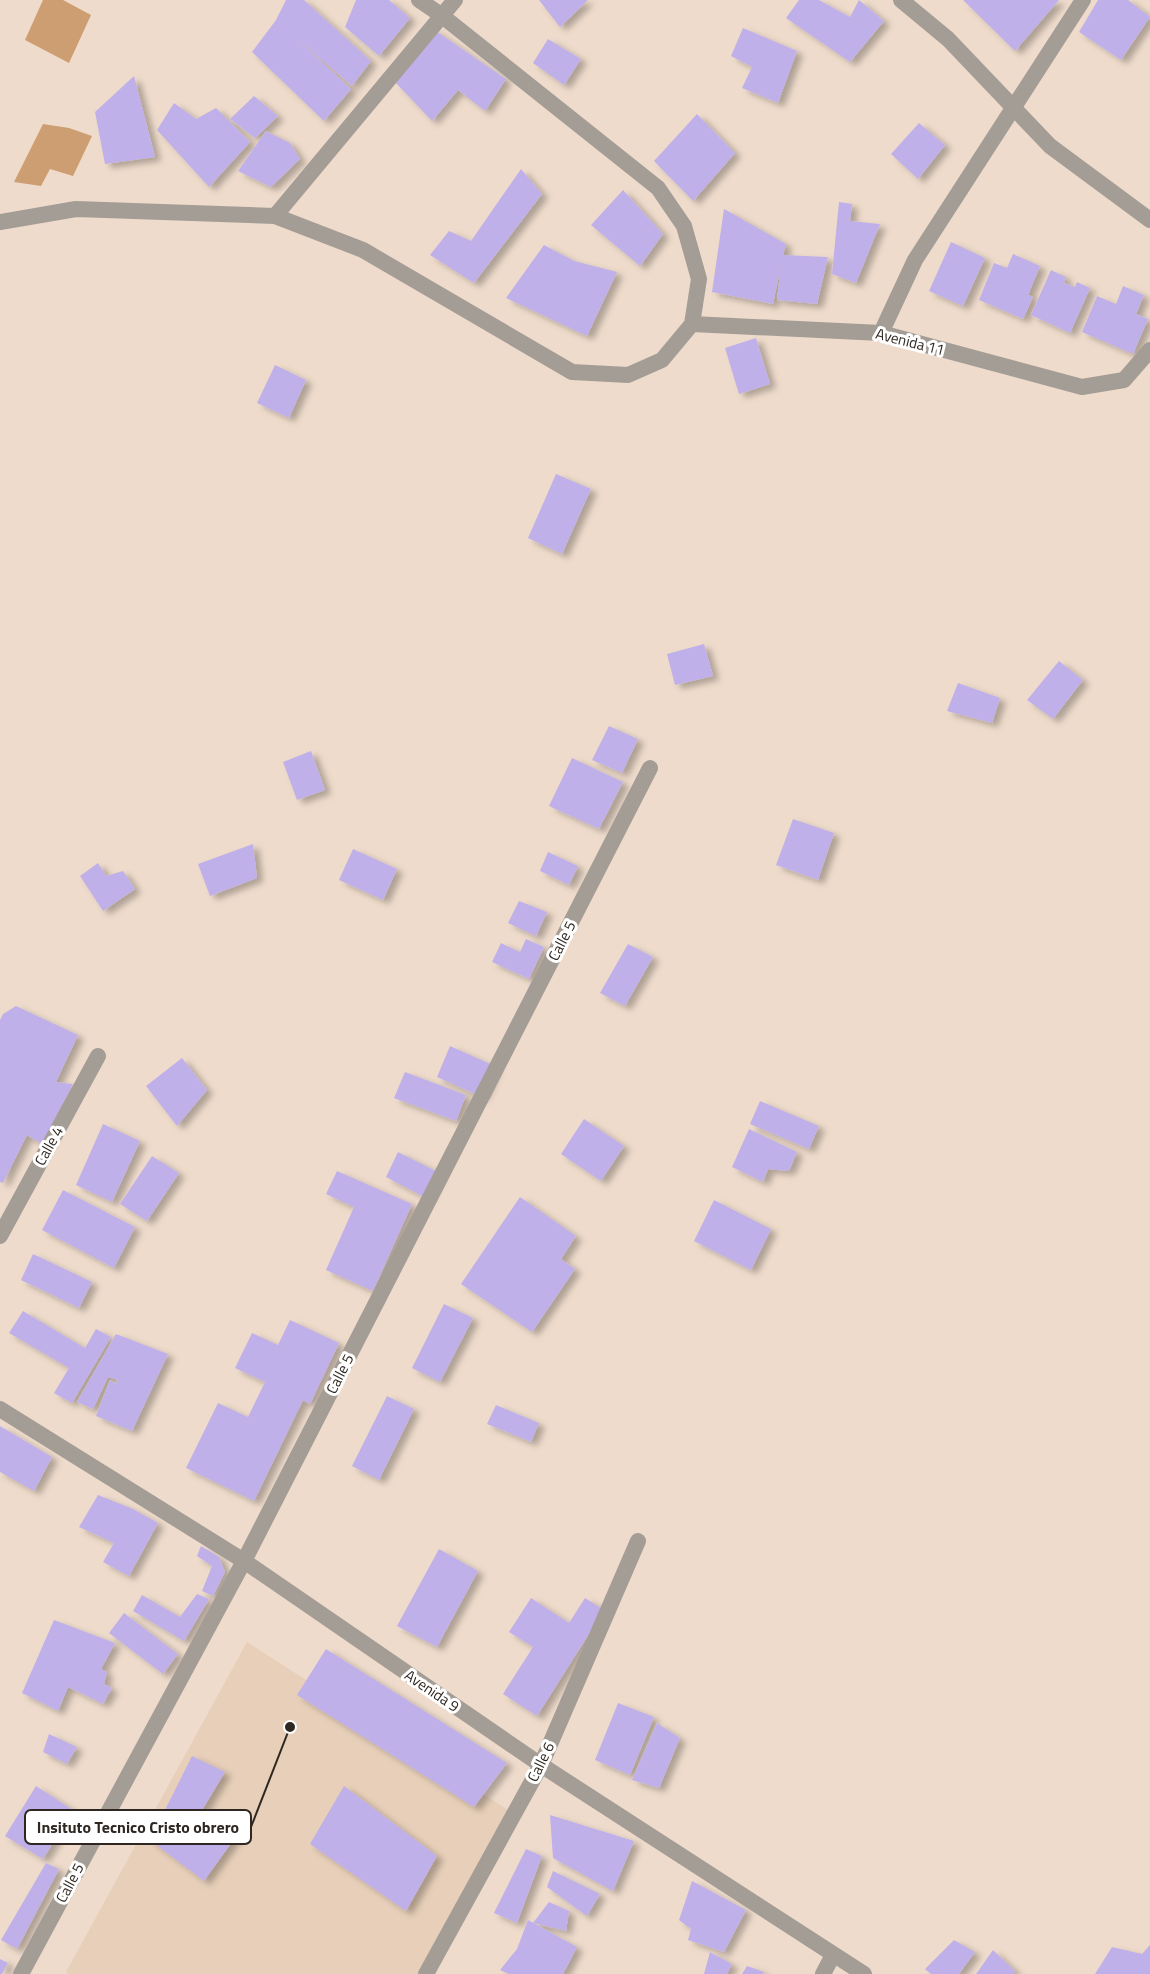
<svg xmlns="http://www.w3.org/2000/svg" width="1150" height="1974" font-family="'Titillium Web',sans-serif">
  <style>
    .built { fill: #e7cfb9 }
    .water { fill: #cd9e71 }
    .building { fill: #bfb0e9; filter: url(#shadow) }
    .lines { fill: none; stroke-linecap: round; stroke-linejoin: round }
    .minor { stroke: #a49d96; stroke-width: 16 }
    .labels { text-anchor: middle; stroke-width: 6; stroke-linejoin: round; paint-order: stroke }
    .street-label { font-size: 15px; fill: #2e2721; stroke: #fff }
    .leader { fill: none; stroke: #2e2721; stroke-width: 2 }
    .callout-dot { fill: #2e2721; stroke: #fff; stroke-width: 2 }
    .callout { fill: #fff; stroke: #2e2721; stroke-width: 2 }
    .callout-label { font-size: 16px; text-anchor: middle; font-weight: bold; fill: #2e2721 }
  </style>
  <defs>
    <filter id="shadow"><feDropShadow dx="6" dy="4" stdDeviation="3" flood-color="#0004"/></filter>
  </defs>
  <rect width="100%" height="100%" fill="#eedbcb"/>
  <path class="built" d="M247,1642L511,1812L418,1974H69L66,1972Z"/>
  <path class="water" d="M43,0H63L91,15L69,63L25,40Z
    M43,124L69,128L92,136L73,176L50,169L41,186L14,182Z"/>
  <path class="building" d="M286,0H304L371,61L352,86L295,37L351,89L324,121L252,52L276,20Z
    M356,0H389L410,18L379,56L345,27Z
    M539,0H588L560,27Z
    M799,0H819L850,17L859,0L884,21L850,62L786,18Z
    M963,0H1059L1015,51Z
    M1098,0H1128L1150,17L1121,60L1079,32Z
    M743,28L797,51L778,103L742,88L752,67L731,56Z
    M433,29L506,79L485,111L458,90L432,121L396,83Z
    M548,39L581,59L564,85L533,63Z
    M134,76L155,157L105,164L95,112Z
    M254,96L278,116L255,138L230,119Z
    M174,103L196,119L216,108L250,142L209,187L157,130Z
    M697,114L735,153L693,201L654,161Z
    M919,123L945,145L918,179L891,154Z
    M266,131L290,143L300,159L271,187L238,171Z
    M521,169L542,194L474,283L430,255L449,231L471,241Z
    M623,190L663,234L640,266L591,225Z
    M839,202L852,204L850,221L880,224L856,283L832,274Z
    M724,209L786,244L783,255L828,257L817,304L777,300L781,265L773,304L712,292Z
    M951,242L985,258L963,306L929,291Z
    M544,245L574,261L617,272L587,336L506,298Z
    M1013,254L1040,266L1028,295L1033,297L1023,319L979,300L994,263L1007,268Z
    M1051,270L1066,277L1064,283L1075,287L1077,282L1090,288L1070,333L1031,315Z
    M1123,286L1144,295L1136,314L1148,319L1133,354L1082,332L1097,296L1116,304Z
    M756,338L770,384L739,394L725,348Z
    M275,365L306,380L289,418L257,403Z
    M556,474L591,489L562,554L528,538Z
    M704,644L713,676L675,685L667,654Z
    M1059,661L1083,680L1053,719L1027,700Z
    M958,683L1000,698L992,723L947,711Z
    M609,726L638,739L622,773L592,760Z
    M311,751L325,790L297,800L283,762Z
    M572,758L623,782L599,829L549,806Z
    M793,819L834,833L818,880L776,865Z
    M253,844L257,878L210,896L198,864Z
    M353,849L397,869L383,900L339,880Z
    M548,852L578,866L569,885L540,871Z
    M98,863L106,876L123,871L135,889L103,911L80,876Z
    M519,901L547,912L536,936L508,923Z
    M526,939L544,947L529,979L492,962L501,943L520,952Z
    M628,944L653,957L625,1006L600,993Z
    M16,1006L78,1035L56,1082L73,1084L42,1144L27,1135L3,1183L0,1182V1020L3,1014Z
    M450,1046L495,1066L482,1097L437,1077Z
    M182,1058L207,1090L177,1126L146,1086Z
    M405,1072L466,1095L456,1121L394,1098Z
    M760,1101L819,1126L809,1149L750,1124Z
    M584,1119L624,1146L601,1181L561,1154Z
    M103,1124L140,1141L112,1202L76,1185Z
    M749,1129L797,1152L789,1171L768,1169L763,1182L732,1167Z
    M398,1152L438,1172L426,1198L386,1177Z
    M152,1156L179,1173L147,1221L120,1204Z
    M337,1171L412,1204L373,1291L326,1270L354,1207L326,1194Z
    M63,1190L135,1227L114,1268L42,1230Z
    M520,1197L576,1236L561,1259L575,1269L532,1332L461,1284Z
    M714,1200L771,1229L751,1270L694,1241Z
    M33,1254L92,1282L79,1308L21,1280Z
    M444,1304L473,1318L440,1382L412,1368Z
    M23,1311L85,1348L96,1329L111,1337L72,1403L54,1393L69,1368L9,1333Z
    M290,1320L339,1343L310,1404L303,1400L254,1501L186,1468L218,1403L248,1417L265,1382L235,1368L252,1333L278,1345Z
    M116,1334L168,1354L132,1431L96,1416L110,1380L116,1384L118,1380L108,1377L93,1409L77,1402Z
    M387,1396L414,1409L379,1480L352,1466Z
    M496,1405L539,1423L531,1442L487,1424Z
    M0,1426L52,1457L34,1491L0,1472Z
    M98,1495L133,1509L158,1523L129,1576L103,1562L114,1543L79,1527Z
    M201,1546L219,1557L225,1572L213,1596L202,1591L212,1566L197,1556Z
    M439,1549L478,1571L437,1647L397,1626Z
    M197,1594L209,1599L184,1641L133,1611L142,1595L180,1617Z
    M531,1598L569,1623L585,1598L604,1610L537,1716L503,1694L533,1647L509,1632Z
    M124,1613L178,1654L163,1674L109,1633Z
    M54,1620L115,1643L101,1669L107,1672L104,1684L112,1688L103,1704L68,1687L58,1711L22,1693Z
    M326,1649L507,1763L474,1807L297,1695Z
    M618,1703L654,1717L630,1775L595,1760Z
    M657,1723L680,1738L659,1788L632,1780Z
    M49,1734L77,1747L67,1764L43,1752Z
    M192,1756L225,1772L201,1812L234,1828L237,1835L204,1881L150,1840Z
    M36,1786L73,1810L43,1859L5,1836Z
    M344,1786L437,1856L406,1911L310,1844Z
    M550,1815L634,1841L613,1891L553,1858Z
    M526,1849L542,1856L517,1923L494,1913Z
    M46,1863L59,1869L17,1949L1,1940Z
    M553,1871L600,1894L587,1916L547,1887Z
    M692,1881L746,1910L724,1952L688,1940L691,1929L679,1920Z
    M549,1902L569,1911L566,1931L533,1923Z
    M528,1920L577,1947L563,1974H509L500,1970L517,1949Z
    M954,1940L975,1952L959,1974H931L925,1969Z
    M1150,1945V1974H1095L1112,1947L1142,1954Z
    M993,1950L1015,1971L1013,1974H976Z
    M710,1952L732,1964L727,1974H704Z
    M0,1959L8,1963L2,1974H0Z
    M747,1966L764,1972L763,1974H742Z"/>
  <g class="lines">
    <path class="minor" d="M901,0L948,39L1050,146L1150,220
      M275,216L455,0
      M0,222L76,209L275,216L363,250L572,372L628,375L662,360L692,324L699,279L684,226L658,188L441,15L419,0
      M692,324L881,333L1082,387L1124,380L1150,350
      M881,333L915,260L1083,0
      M0,1236L98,1056
      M0,1409L244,1561L541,1765L864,1974
      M21,1974L244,1561L650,768
      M426,1974L541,1765L638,1541
      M823,1974L833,1955"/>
  </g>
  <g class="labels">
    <g class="street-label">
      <text transform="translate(910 342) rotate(14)" y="5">Avenida 11</text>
      <text transform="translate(562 941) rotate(-63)" y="5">Calle 5</text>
      <text transform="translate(49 1146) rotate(-61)" y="5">Calle 4</text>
      <text transform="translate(340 1374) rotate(-63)" y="5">Calle 5</text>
      <text transform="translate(432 1691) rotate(34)" y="5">Avenida 9</text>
      <text transform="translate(541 1762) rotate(-64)" y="5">Calle 6</text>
      <text transform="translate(70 1883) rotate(-62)" y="5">Calle 5</text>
    </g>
  </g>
  <path class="leader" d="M290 1727L251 1827"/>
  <circle class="callout-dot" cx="290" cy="1727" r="6"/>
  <rect class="callout" x="25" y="1810" width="226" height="34" rx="6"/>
  <g class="callout-label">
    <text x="138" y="1833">Insituto Tecnico Cristo obrero</text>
  </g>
</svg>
